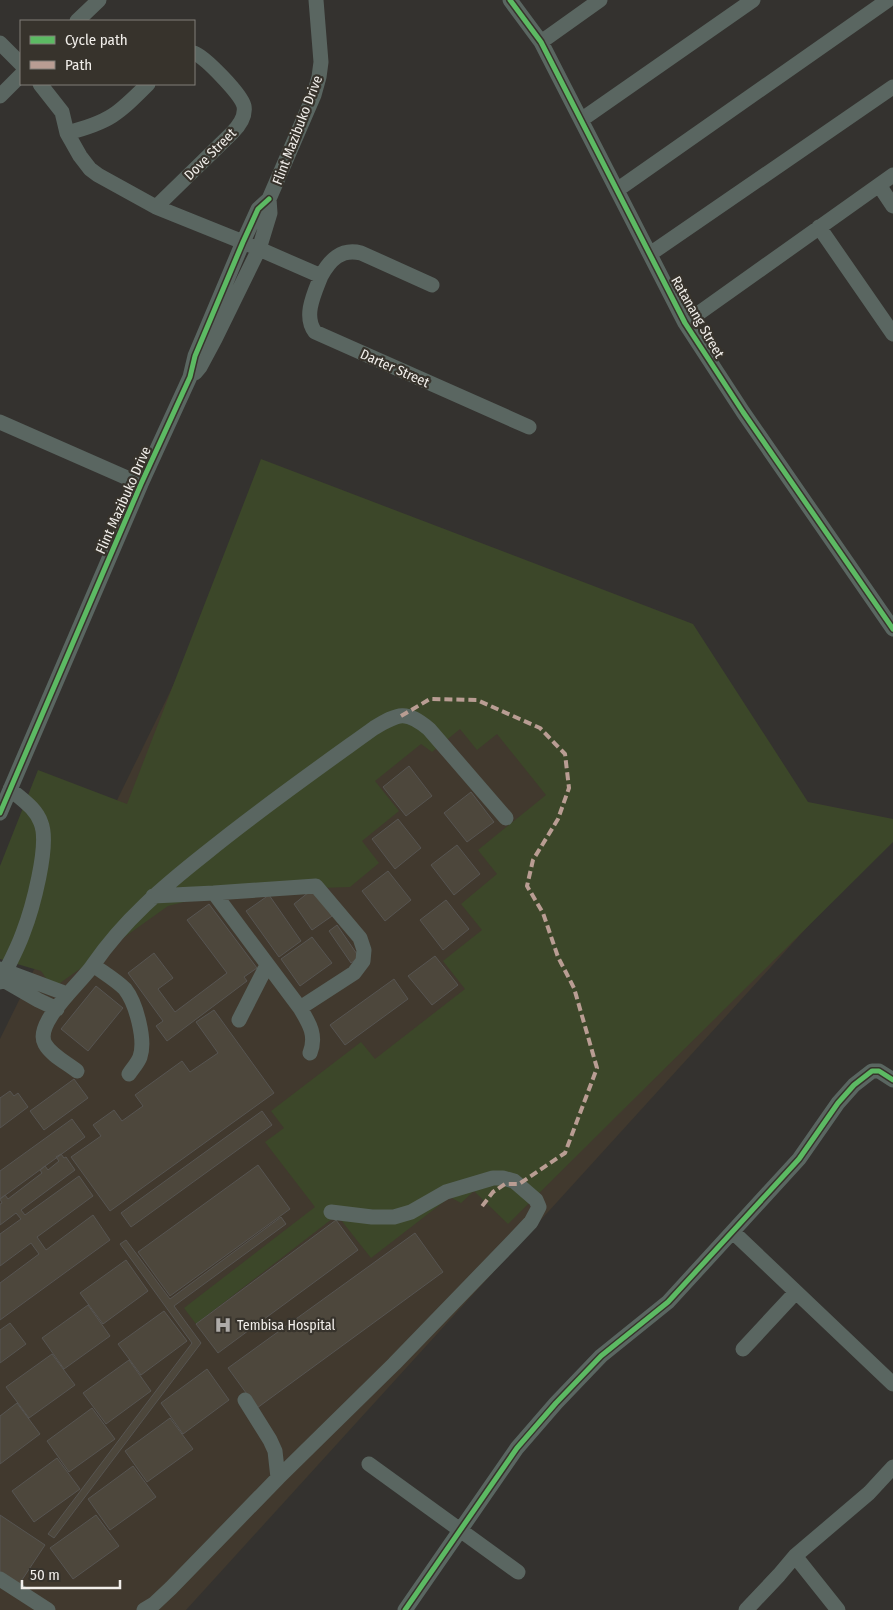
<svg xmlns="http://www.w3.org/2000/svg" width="893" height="1610" font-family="'Fira Sans Condensed',sans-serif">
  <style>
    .built { fill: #41392e }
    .green { fill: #3c4729 }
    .building { fill: #4d473c; stroke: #575552 }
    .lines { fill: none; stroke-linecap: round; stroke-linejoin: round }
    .minor { stroke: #5a6661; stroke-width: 15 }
    .quiet { stroke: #b99d93; stroke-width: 4; stroke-dasharray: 8 4; stroke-linecap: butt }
    .cycleway-casing { stroke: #37332c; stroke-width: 8 }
    .cycleway { stroke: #5cba63; stroke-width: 5 }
    .labels { text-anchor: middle; stroke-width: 4.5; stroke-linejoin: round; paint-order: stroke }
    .street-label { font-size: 14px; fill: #f1eeea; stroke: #37332c }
    .poi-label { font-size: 14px; fill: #f1eeea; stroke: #37332c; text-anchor: start }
  </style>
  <rect width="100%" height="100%" fill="#34322f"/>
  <path class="built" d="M271,486L839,892L186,1610H0V1039Z"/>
  <path class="green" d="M261,459L693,624L808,802L893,819V842L508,1224L474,1191L461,1203L450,1197L371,1258L337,1215L196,1324L184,1308L315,1207L265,1142L284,1128L271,1111L361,1042L375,1059L465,989L443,961L482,930L461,904L497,874L478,850L546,795L497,734L477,750L460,729L432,752L421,744L375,781L399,811L362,841L379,863L350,887L228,891L168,906L53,988L41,971L0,959V866L38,770L127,804Z"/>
  <path class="building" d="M409,766L432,796L406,816L383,787Z
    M471,792L494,822L467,842L444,813Z
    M398,819L421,848L395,869L372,839Z
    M457,845L480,874L454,895L431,865Z
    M388,871L411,900L385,921L362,891Z
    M314,888L332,916L312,930L294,904Z
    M269,895L301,941L279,957L246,911Z
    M446,900L469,929L443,950L420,920Z
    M209,904L257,968L244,977L247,981L167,1041L156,1026L163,1021L128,973L154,953L173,978L158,989L175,1012L227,973L187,920Z
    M337,925L359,957L351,963L329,931Z
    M312,937L332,963L300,986L281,959Z
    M435,956L458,985L432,1005L408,976Z
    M394,979L408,999L345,1045L330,1025Z
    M96,986L123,1008L88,1051L61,1029Z
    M214,1010L274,1093L110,1211L71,1157L101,1136L93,1125L114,1110L122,1121L143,1106L135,1095L182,1061L190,1072L218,1053L196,1022Z
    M74,1079L88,1098L44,1130L30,1111Z
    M10,1091L14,1096L18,1093L28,1107L0,1128V1098Z
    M262,1111L272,1125L131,1227L121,1213Z
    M72,1119L85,1137L0,1199V1171Z
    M61,1154L64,1158L66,1157L75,1170L21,1210L25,1215L79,1176L93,1196L37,1237L46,1250L93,1215L110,1240L0,1320V1283L39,1254L31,1243L0,1266V1234L21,1219L16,1213L0,1225V1204L2,1203L0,1199L5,1195L8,1199L42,1173L40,1170L45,1166L48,1170L59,1161L56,1157Z
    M258,1165L290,1209L170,1296L138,1252Z
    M281,1217L286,1224L174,1306L201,1343L54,1538L48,1534L192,1343L120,1244L126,1240L170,1299Z
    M336,1220L358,1250L218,1353L196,1324Z
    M415,1233L443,1272L257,1408L228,1368Z
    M126,1260L148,1291L103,1324L80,1293Z
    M88,1305L110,1336L64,1369L42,1338Z
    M164,1311L187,1341L141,1375L118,1344Z
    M10,1323L26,1344L0,1363V1330Z
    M52,1354L75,1385L29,1418L6,1387Z
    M129,1360L151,1391L106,1424L83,1393Z
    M207,1369L229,1400L183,1434L161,1403Z
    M17,1403L40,1434L0,1464V1416Z
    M92,1408L115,1439L69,1472L47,1441Z
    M170,1418L193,1449L147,1482L125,1451Z
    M57,1458L80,1489L34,1522L12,1491Z
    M133,1466L156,1497L110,1530L88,1499Z
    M0,1515L45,1545L18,1586L0,1574Z
    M96,1515L119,1546L73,1579L50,1548Z"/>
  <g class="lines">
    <path class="minor" d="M510,0L541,42L685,323L743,412L893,629
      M77,21L99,0
      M541,42L600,0
      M0,43L21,64
      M40,84L62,112L67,133L80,156L90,169L98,175L156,207L243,242L321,276C314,294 303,316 315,332L529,427
      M0,96L21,75
      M581,120L753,0
      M67,133C110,122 118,114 148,84
      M879,185L893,206
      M617,190L888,0
      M156,207L232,133C239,126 246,117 244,106C241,94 205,57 194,53
      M819,227L893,334
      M650,254L893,87
      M321,276C330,260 341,248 361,253L432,285
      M685,323L893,175
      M195,373L200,367L215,339L259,249L270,213L269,199L314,95L319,77L321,62L316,0
      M0,422L141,484
      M0,813L141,484L190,377L195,356L243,242L258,209L269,199
      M214,893L316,886L360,938L364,950L363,961L354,973L300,1008
      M153,896L214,893L300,1008C309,1023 317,1035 310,1053
      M93,965C124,920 163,887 206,853C260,809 317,769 374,728C399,713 406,710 429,729L506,818
      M0,969L67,994
      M0,978L38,1000L57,1009
      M0,982C8,966 17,950 23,933C32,910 50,845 41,823C36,808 21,799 10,789
      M239,1020L267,965
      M77,1071C67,1063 51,1055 45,1044C33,1023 82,982 93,965C104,973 116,980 125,989C136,1003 146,1040 140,1057C138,1063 132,1069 129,1074
      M733,1232L893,1384
      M743,1349L796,1292
      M245,1400L270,1440L275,1451L278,1478
      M369,1464L518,1572
      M795,1556L838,1610
      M0,1579L48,1610
      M144,1610L154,1604L171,1588L278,1478L394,1364L514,1240L531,1222L539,1207L536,1200L514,1181L503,1178H493L446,1192L411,1212L394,1217H372L331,1212
      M405,1610L517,1448L556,1403L601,1356L668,1302L799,1159L838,1103L854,1085L872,1071H879L893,1080
      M746,1610L779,1575L795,1556L869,1493L893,1467"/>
    <path class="quiet" d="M401,716L430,699L477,700L540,728L565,754L569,788L558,819L533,860L527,886L543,913L558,957L574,988L597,1068L565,1153L519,1184H505L493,1192L480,1209"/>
    <g class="cycleway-casing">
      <path id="cycleway" d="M510,0L541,42L685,323L743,412L893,629
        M0,813L141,484L190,377L195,356L243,242L258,209L269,199
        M405,1610L517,1448L556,1403L601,1356L668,1302L799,1159L838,1103L854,1085L872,1071H879L893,1080"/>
    </g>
    <use href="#cycleway" class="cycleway"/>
  </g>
  <defs>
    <g id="hospital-bare" transform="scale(1.35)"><path d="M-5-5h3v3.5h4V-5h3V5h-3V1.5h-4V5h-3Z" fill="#afaca9" stroke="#37332c" stroke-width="2.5" paint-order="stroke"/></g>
  </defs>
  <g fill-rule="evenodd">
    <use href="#hospital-bare" x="223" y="1325"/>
  </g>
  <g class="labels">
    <g class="street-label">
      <text transform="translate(297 130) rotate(-69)" y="5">Flint Mazibuko Drive</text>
      <text transform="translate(210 154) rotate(-45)" y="5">Dove Street</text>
      <text transform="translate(698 317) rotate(60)" y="5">Ratanang Street</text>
      <text transform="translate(395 368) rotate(24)" y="5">Darter Street</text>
      <text transform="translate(123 500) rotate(-66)" y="5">Flint Mazibuko Drive</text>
    </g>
    <g class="poi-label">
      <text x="237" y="1330">Tembisa Hospital</text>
    </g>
  </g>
  <rect x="20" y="20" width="175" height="65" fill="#37332c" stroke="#817e78"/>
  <rect x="30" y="36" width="25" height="8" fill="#5cba63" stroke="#817e78"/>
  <text x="65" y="45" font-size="15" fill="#f1eeea">Cycle path</text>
  <rect x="30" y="61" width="25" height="8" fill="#b99d93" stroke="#817e78"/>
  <text x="65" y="70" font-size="15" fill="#f1eeea">Path</text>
  <path d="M22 1580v8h98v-8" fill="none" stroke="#f1eeea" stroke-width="2.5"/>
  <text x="30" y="1580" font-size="15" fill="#f1eeea" stroke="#37332c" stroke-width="4" paint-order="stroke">50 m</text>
</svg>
